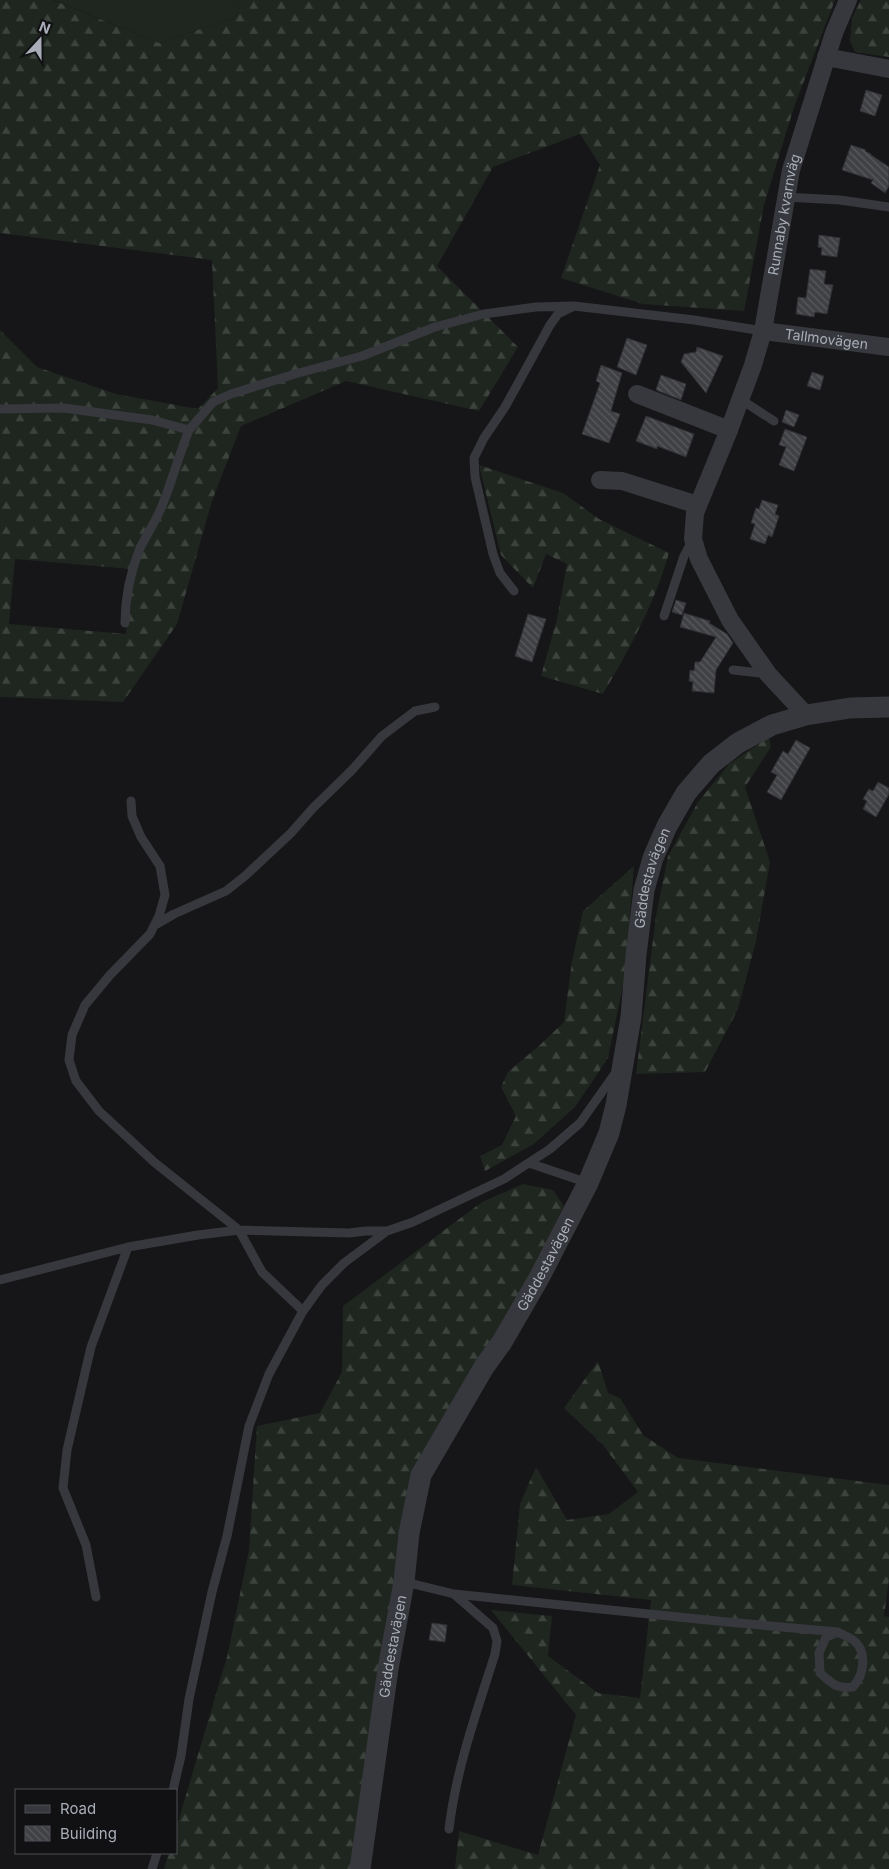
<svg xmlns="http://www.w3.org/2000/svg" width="889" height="1869" font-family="Inter,sans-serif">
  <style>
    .grass { fill: #1e261f }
    .forest { fill: url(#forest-firs); fill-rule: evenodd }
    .building { fill: url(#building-back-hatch); stroke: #303034 }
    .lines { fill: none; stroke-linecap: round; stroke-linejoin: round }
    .service { stroke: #37383d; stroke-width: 9 }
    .minor { stroke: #37383d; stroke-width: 18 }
    .tertiary { stroke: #37383d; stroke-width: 21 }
    .labels { text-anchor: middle; stroke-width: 5; stroke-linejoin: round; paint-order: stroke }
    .street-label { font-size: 14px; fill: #a8adb8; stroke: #111113 }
  </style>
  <defs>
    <pattern id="forest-firs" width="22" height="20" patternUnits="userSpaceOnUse" patternTransform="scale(1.25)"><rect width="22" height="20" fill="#1e261f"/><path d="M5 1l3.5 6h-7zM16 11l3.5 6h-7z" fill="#3c433d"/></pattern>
    <pattern id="building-back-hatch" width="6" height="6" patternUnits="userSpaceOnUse" patternTransform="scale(1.25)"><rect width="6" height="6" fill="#404145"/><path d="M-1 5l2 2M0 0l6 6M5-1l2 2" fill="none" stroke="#595a5e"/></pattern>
  </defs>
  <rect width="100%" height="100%" fill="#161618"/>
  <path class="grass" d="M54,0H241L236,17L159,43Z"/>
  <path class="forest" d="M0,0H53L159,43L236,17L241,0H835L794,107L764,205L744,311L643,304L561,278L600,165L580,134L493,167L437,266L518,347L479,411L346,381L241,426L212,501L177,624L123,702L0,697V330L37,367L116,394L198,409L218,388L212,260L0,233ZM15,559L131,569L126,634L9,624Z
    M861,0H889V57L855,52L850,41L852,18Z
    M479,465L563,493L599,519L669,553C655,603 629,650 603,694L541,676L557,619L567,564L546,554L533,588L501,555Z
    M769,737L771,747L745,787L770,862L756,941L738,1009L705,1072L636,1074L656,916L668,856L698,802L729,764Z
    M634,866L625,976L608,1058L575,1107L534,1144L485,1171L480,1156L502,1145L516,1116L501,1087L508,1072L541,1044L564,1022L572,961L583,911Z
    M523,1184L553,1190L564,1206L527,1280L417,1470L357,1869H164L169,1853H176V1829L227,1657L249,1550L257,1426L320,1413L342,1372L343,1306L482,1202Z
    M598,1361L608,1393L620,1398L643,1435L678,1458L889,1485V1579L884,1616L889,1617V1869H455L459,1831L538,1855L576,1715L491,1610L552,1616L548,1656L598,1693L640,1698L651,1600L512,1585L520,1504L536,1467L567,1520L609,1514L638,1492L603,1445L564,1408Z"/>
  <path class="building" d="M866,90L882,95L875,116L860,111Z
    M851,145L866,150L865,151L871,154V155L889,167V186L885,193L871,183L873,180L842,170Z
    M819,235L840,238L837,257L821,255L822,248L818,247Z
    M810,269L826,271L824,284L833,285L827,314L815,312L814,317L796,314L798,297L806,298Z
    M627,338L647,345L636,375L617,367Z
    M697,347L723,356L706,393L681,362L684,354L696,352Z
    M601,365L622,373L611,411L620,414L609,443L582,434L600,383L596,381Z
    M812,372L824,376L820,390L807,386Z
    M661,375L686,384L681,400L656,390Z
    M786,410L799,415L794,427L782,422Z
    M646,416L694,434L686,457L657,446V449L636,441Z
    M785,429L807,437L794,471L779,465L786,447L779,445Z
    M762,500L778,505L775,514L779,516L772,537L768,535L765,544L750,539L755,524L751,523L756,508L759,509Z
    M676,600L686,603L682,615L672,612Z
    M684,613L710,621L709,623L727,634L733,643L716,670L714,693L692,691L693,682L689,681L690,670L694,671L695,662H700L716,637L680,627Z
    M528,614L546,619L532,662L515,656Z
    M796,740L810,748L781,800L767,792L777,775L771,772L783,751L788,754Z
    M878,782L889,788V794L876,817L863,809L867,801L863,799L869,789L873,791Z
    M432,1623L447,1625L445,1642L429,1640Z"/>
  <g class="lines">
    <path class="service" d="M785,197L840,200L889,207
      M740,399L774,421
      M0,409L64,408L152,420L189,430L213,402L231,394L295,374L362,356L435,327L484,314L536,307L574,306L694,320L763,331
      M514,591L500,573L493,554L475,477L474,458L484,438L505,407L550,325L558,314L572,307
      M664,616L684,556L692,541
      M125,623C125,597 130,573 140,548C147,534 156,521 162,506C172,481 179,455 189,430
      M733,670L768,674
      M131,801L132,816L141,837L160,866L165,895L159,916L150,934L110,975L85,1005L72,1035L69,1060L76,1081L99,1111L154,1162L239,1230L262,1272L303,1311
      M155,925L174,914L226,891L245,876L291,833L313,808L352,770L382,736L415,711L435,707
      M529,1163L588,1183
      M0,1280L128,1247L198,1235L239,1230L349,1233L366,1231H387
      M405,1582L454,1594L727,1622L838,1632C843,1635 849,1637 853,1640C868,1651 864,1675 853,1687C836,1689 833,1684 820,1673L819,1653L826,1637L838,1632
      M96,1597L86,1545L63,1488L67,1450L91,1347L128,1247
      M173,1790L181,1756L189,1699L212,1592L227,1536L249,1426L269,1374L303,1311L322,1285L344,1263L387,1231L413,1222L504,1179L550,1149L580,1123L614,1075
      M449,1829C456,1769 477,1711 495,1654L497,1641L493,1628L454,1594
      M152,1869L157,1853"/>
    <g class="minor">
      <path d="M826,57L889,69"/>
      <path id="s1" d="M763,331L889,347"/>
      <path d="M637,394L729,430"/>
      <path d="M600,480L622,481L698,505"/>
      <path id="s2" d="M806,715L768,674L730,620L699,559L693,539L695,513L729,430L753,365L763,331L791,170L834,33L848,0"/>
    </g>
    <path class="tertiary" id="s3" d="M360,1869L388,1669L404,1582L409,1533L421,1475L484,1367L502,1342L539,1278L588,1183L609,1133L616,1105L631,1017L636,955L644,890L653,858L667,826L686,793L711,764L738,743L772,725L806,715L850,708L889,707"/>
  </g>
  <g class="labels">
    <g class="street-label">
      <text dy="5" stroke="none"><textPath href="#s2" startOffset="550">Runnaby kvarnväg</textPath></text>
      <text dy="5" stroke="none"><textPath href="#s1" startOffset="64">Tallmovägen</textPath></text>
      <text dy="5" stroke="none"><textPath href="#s3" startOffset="1049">Gäddestavägen</textPath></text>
      <text dy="5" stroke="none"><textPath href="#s3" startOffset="644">Gäddestavägen</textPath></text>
      <text dy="5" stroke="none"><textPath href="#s3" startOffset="225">Gäddestavägen</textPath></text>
    </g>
  </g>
  <rect x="15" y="1789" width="162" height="65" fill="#111113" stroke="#4d4f55"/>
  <rect x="25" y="1805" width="25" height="8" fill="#37383d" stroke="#4d4f55"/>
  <text x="60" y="1814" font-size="15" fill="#a8adb8">Road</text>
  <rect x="25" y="1826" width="25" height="15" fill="url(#building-back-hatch)" stroke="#4d4f55"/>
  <text x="60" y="1839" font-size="15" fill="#a8adb8">Building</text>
  <g transform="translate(40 40) rotate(21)" stroke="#111113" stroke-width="4" paint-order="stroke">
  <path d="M0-4L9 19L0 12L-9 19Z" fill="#a8adb8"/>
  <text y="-8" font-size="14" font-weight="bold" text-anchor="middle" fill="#a8adb8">N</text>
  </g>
</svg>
